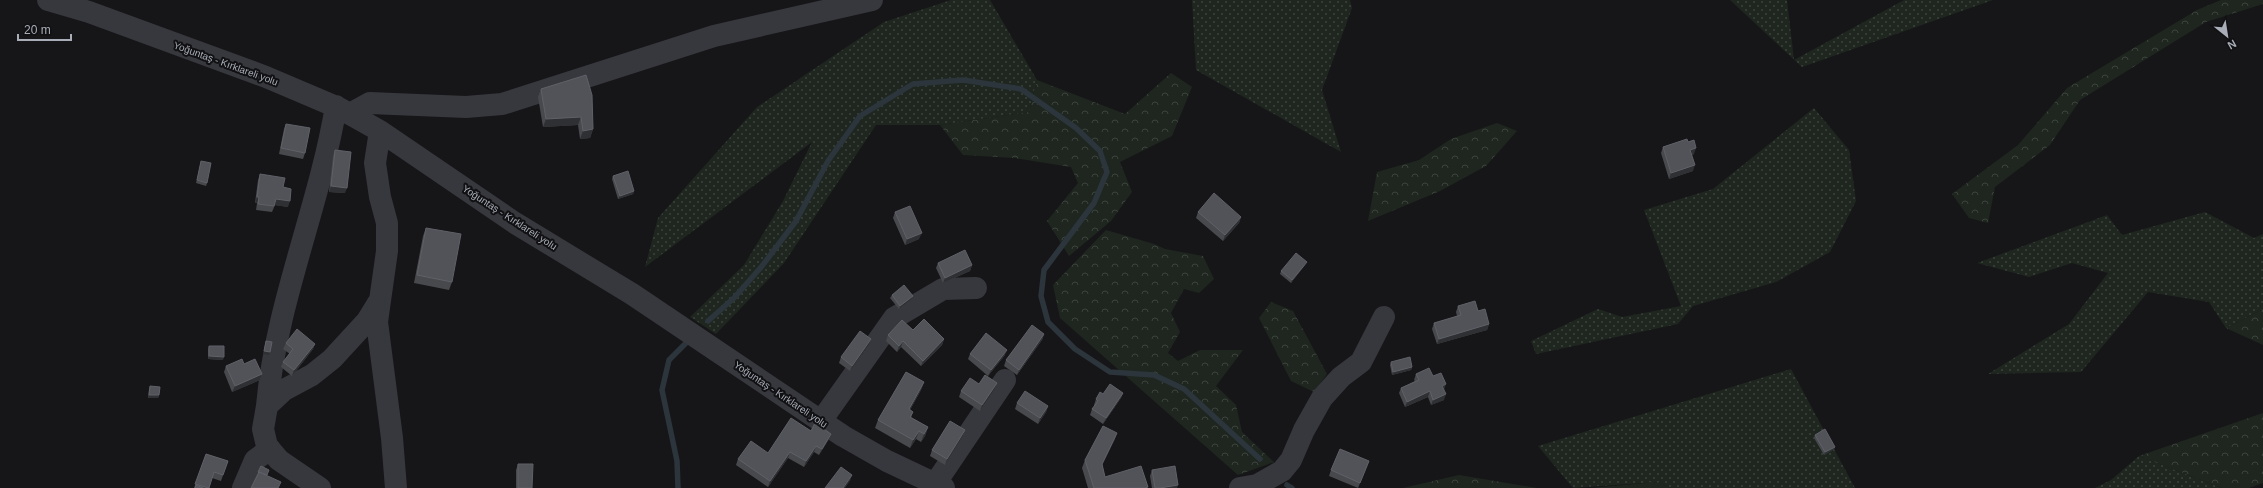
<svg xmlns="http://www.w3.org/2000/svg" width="2263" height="488" font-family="Helvetica,sans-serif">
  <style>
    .grass { fill: url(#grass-dots) }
    .forest { fill: url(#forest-crowns) }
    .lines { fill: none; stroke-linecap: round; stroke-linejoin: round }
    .stream { stroke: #2c353c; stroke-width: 5.5 }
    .minor { stroke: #37383d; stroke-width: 22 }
    .wall { fill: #47494d }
    .shaded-wall { fill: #2f3033 }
    .building { fill: #525359; stroke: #5f6168 }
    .labels { text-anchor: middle; stroke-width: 4; stroke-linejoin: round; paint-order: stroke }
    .street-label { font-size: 10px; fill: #a8adb8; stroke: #111113 }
  </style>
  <defs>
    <pattern id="grass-dots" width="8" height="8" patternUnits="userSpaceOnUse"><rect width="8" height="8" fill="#1e261f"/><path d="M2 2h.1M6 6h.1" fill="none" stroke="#3c433d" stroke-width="1.8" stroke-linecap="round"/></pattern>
    <pattern id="forest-crowns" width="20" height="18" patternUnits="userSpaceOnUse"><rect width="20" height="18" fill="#1e261f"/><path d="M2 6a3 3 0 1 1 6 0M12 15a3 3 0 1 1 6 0" fill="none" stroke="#3c433d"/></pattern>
  </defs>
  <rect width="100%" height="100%" fill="#161618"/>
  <path class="grass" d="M951,0H990L1037,80L1029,112L940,125H876L784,263L716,334L690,317L744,265L783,201L812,142L645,267L658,218L757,107L884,22Z
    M1192,0H1350L1352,8L1322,90L1341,152L1196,70Z
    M1730,0H1787L1794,60L1904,0H1993L1802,67Z
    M1814,108L1849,150L1856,201L1830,252L1776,282L1693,306L1678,324L1536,354L1531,341L1598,309L1622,317L1681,306L1644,210L1713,189Z
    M2205,212L2254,238L2263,234V309L2226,328L2209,302L2148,292L2081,372L1988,374L2069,324L2108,273L2072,263L2029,277L1977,263L2107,215L2122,235Z
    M1791,369L1855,488H1671L1658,482L1573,488L1538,446Z
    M2139,456L2222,488H2095L2111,480Z"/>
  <path class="forest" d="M2221,0H2263V4L2206,22L2080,100L2050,145L1995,187L1988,223L1969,218L1952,194L2018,145L2067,88L2197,10Z
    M1171,73L1192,87L1172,136L1120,162L1132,192L1111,221L1069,256L1047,221L1078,183L1071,167L1015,158L963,155L940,125L1029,112L1037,80L1125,114Z
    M1497,123L1517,131L1486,166L1440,191L1368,221L1377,172L1419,160L1451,139Z
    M1106,230L1154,244L1165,249L1203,256L1214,279L1199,293L1184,289L1171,313L1180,332L1168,353L1178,361L1200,350H1243L1216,386L1236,405L1242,432L1274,462L1238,475L1060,318L1053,285Z
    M1271,302L1293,311L1327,374L1314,392L1291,381L1259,318Z
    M2263,309V345L2226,328Z
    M2263,413V483L2249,488H2222L2139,456Z
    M1459,475L1537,488H1403Z
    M1658,482L1671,488H1590Z"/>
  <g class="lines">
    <path class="stream" d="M708,321L734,298L762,266L796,221L828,161L860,116L913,84L963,80L1021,89L1076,128L1100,151L1107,172L1094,203L1044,270L1041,296L1048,322L1075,349L1110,372L1154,375L1184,389L1260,459
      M1287,485L1292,488
      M678,488L677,461L662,390L669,360L686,343"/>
    <path class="minor" d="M48,0L89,12L266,77L339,108L380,131L515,223L632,294L843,436L887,461L944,488
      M350,114L370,103L466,107L502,104L714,36L872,0
      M380,131L375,163L380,197L387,223V251L377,322L392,438L396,488
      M267,406C276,303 319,208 336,106
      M821,421L894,318L943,289L976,288
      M935,484L1005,380
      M243,488L255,460L270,449
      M320,488L279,460L267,446L263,429L267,406L284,390L312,375L332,359L367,321L378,303
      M1240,488L1257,485L1282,471L1291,460L1304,430L1322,398L1341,377L1361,362L1384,317"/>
  </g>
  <path class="wall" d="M586,75L593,129L590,138L580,139L578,125L543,127L538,97L541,89Z
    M286,124L305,153L303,159L279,154L284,129Z
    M1688,142L1694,154L1692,155L1693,171L1669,179L1661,153L1663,147Z
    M335,150L345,193L329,192L333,156Z
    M201,161L207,183L206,186L196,183Z
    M260,174L288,207L275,205L272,212L256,210L257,203H255L258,180Z
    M613,176L634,191L633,194L618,199L612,179Z
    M895,212L919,239L905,245L893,218Z
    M1198,212L1241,217L1239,223L1223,241L1196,218Z
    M426,228L452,282L449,290L414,283L423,236Z
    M938,263L972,265L970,271L943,283L936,268Z
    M1305,265L1291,283L1280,274L1281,271Z
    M892,295L913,296L912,299L899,309L890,298Z
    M1458,306L1478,311L1489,324L1487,330L1437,344L1432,329L1434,323L1457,316L1456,312Z
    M913,330L944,339L942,345L921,366L901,347L897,352L886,341L888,335Z
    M1044,334L1042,340L1017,375L1004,366L1006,360Z
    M286,343L315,344L313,349L292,376L281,367L283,362L290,354L283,349Z
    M869,345L850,371L839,363L841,357Z
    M209,346L223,360L208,359V349Z
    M970,354L1005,355L988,376L968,359Z
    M1391,362L1412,367L1411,370L1392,375L1390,365Z
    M226,366L262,374L260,380L232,392L224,372Z
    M1416,374L1433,376L1444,390V400L1431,405L1428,397L1405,407L1399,393L1401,388L1415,381L1414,380Z
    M924,382L921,390L910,410L913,412L911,418L928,427L925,436L921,442L916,439L910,448L875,428L878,420Z
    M997,383L995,389L980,411L959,397L961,391L979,384Z
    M150,386L159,395L158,398H148L149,389Z
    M1123,393L1121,398L1103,424L1090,415L1092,409L1095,406L1094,405L1096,399L1103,394Z
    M1017,403L1048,406L1046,412L1038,424L1015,409Z
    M965,430L963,436L945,465L930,456L932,450Z
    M811,431L829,439L819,455L814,452L804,467L788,458L768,487L736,465L738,459L768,453Z
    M1117,433L1114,441L1102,465L1105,477L1148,487L1147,488H1088L1082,468L1085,460Z
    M1815,435L1835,447L1834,449L1824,455L1814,438Z
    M206,454L228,461L221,481L212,478L209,488H194Z
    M1369,461L1358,488L1329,476L1331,470Z
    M518,464L532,488H516V470Z
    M1152,470L1177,488H1152L1150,476Z"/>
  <path class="shaded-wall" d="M581,117L578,125L543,127L546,119Z
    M593,129L590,138L580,139L583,131Z
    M1696,148L1694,154L1688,156L1690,150Z
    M1695,165L1693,171L1669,179L1671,173Z
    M331,186L347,188L345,193L329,192Z
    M634,191L633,194L618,199L620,196Z
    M257,197H259L257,203H255Z
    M276,199L290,201L288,207L274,205Z
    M1241,217L1239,223L1223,241L1225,235Z
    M922,233L919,239L905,245L907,239Z
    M1307,262L1305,265L1291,283L1292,280Z
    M972,265L970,271L943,283L945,278Z
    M913,296L912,299L899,309L900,306Z
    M1489,324L1487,330L1437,344L1439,339Z
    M1044,334L1042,340L1017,375L1019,370Z
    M871,339L869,345L850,371L852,366Z
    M944,339L942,345L921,366L923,361Z
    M903,341L901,347L897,352L899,346Z
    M315,344L313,349L292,376L294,370Z
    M1007,350L1005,355L988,376L991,370Z
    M264,351L270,352L269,355L263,354Z
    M209,356L224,357L223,360L208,359Z
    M1412,367L1411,370L1392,375L1393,372Z
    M262,374L260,380L232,392L235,386Z
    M924,382L921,390L906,417L909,409Z
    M997,383L995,389L980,411L982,405Z
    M1446,384L1444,390L1442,386Z
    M1430,391L1428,397L1405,407L1407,402Z
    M1123,393L1121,398L1103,424L1106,418Z
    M1446,394L1444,400L1431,405L1433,400Z
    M149,395H159L158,398H148Z
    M1048,406L1046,412L1038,424L1040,418Z
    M928,427L925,436L921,442L924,434Z
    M965,430L963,436L945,465L947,459Z
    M919,431L916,439L910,448L913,440Z
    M1117,433L1114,441L1099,472L1102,464Z
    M831,434L829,439L819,455L822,449Z
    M816,446L814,452L804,467L806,461Z
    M1835,447L1834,449L1824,455L1825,452Z
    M790,452L788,458L768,487L770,481Z
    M852,475L850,481L845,488H843Z
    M1178,485L1177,488H1160Z"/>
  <path class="building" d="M586,75L592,95L593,129L583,131L581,117L546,119L541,89Z
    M286,124L310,128L305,153L281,148Z
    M1687,139L1688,142L1694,140L1696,148L1690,150L1695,165L1671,173L1663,147Z
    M335,150L351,152L347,188L331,186Z
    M201,161L211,163L207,183L197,180Z
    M628,171L634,191L620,196L613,176Z
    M260,174L285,178L283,187L291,189L290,201L276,199L274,206L258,204L259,197H257Z
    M1214,193L1241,217L1225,235L1198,212Z
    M910,206L922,233L907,239L895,212Z
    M426,228L461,234L452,282L417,275Z
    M965,250L972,265L945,278L938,263Z
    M1296,253L1307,262L1292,280L1281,271Z
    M904,285L913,296L900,306L892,295Z
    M1475,301L1478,311L1485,309L1489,324L1439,339L1434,323L1461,315L1458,306Z
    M924,319L944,339L923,361L903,341L899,346L888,335L902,320L913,330Z
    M1032,325L1044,334L1019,370L1006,360Z
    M297,329L315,344L294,370L283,362L293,349L286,343Z
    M860,331L871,339L852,366L841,357Z
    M986,333L1007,350L991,370L970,354Z
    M266,341L272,342L270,352L264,351Z
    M209,346H224V357L209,356Z
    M1410,357L1412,367L1393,372L1391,362Z
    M242,359L244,364L255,359L262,374L235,386L226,366Z
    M1429,368L1433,376L1441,373L1446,384L1442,386L1446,394L1433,400L1430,391L1407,402L1401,388L1419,380L1416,374Z
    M906,372L924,382L909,409L913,412L910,417L928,427L924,434L919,431L913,440L878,420Z
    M985,375L997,383L982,405L961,391L970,378L979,384Z
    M1110,384L1123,393L1106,418L1092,409L1098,401L1096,399L1100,392L1103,394Z
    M150,386L160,387L159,395H149Z
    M1025,391L1048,406L1040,418L1017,403Z
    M791,418L811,431L815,423L831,434L822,449L816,446L806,461L790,452L770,481L738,459L751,441L768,453Z
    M950,421L965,430L947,459L932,450Z
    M1103,426L1117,433L1102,464L1105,477L1141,466L1148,487L1145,488H1094L1085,460Z
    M1825,429L1835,447L1825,452L1815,435Z
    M1340,449L1369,461L1360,483L1331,470Z
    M206,454L228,461L223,475L214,472L209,488L195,484Z
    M518,464H533L532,488H518Z
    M261,466L269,470L267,475L259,472V473L258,472Z
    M1175,466L1178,485L1160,488H1155L1152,470Z
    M841,467L852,475L843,488H825Z
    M259,472L281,482L278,488H251Z
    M196,485L203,488H195Z"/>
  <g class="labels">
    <g class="street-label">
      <text transform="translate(226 63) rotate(20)" y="4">Yoğuntaş - Kırklareli yolu</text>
      <text transform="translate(510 217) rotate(33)" y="4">Yoğuntaş - Kırklareli yolu</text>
      <text transform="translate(781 394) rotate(34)" y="4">Yoğuntaş - Kırklareli yolu</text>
    </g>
  </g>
  <g transform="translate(2227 36) rotate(150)" stroke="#111113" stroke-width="3" paint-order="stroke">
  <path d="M0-3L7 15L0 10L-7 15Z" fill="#a8adb8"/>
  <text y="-6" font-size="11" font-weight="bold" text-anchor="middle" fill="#a8adb8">N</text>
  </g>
  <path d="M18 34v6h53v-6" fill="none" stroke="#a8adb8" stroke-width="2"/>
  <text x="24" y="34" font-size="12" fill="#a8adb8" stroke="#111113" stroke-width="3" paint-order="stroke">20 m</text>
</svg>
